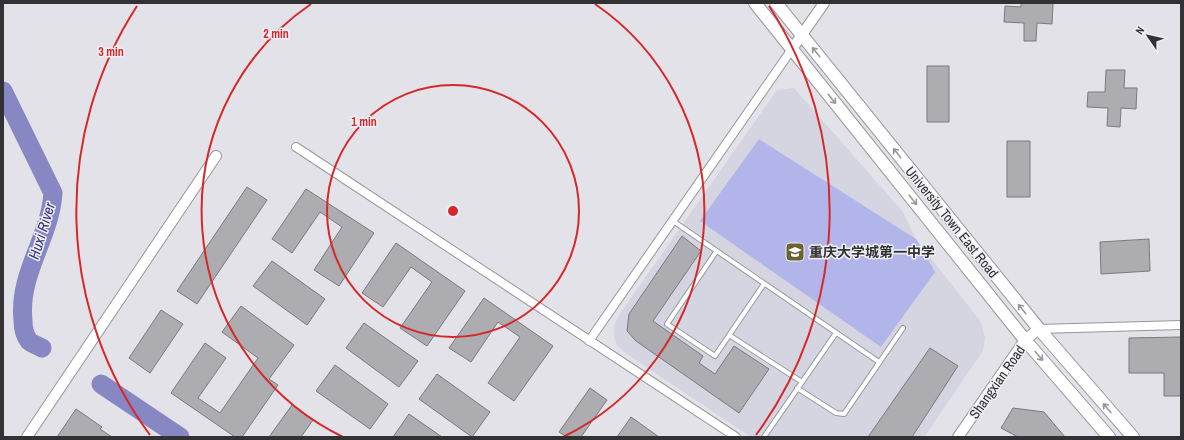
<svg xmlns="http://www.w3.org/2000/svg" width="1184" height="440" font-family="'Archivo Narrow','Noto Sans SC',sans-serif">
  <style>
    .built { fill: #d4d5e1 }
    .green { fill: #b2b5ea }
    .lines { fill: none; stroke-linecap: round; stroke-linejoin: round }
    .river { stroke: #8788c3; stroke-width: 19 }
    .building { fill: #acacb1; stroke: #797a7e }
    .service-casing { stroke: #97979c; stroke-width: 6 }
    .minor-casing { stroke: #97979c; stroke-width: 10 }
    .tertiary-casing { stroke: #97979c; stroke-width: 12 }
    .secondary-casing { stroke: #97979c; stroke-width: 14 }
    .service { stroke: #fff; stroke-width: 4 }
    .minor { stroke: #fff; stroke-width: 8 }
    .tertiary { stroke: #fff; stroke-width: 10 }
    .secondary { stroke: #fff; stroke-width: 12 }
    .oneway { stroke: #98989a }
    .ring { fill: none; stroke: #d62828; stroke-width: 2 }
    .labels { text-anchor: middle; stroke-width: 3; stroke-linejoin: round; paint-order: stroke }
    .street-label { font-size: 14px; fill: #323234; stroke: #efeff5 }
    .poi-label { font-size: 14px; font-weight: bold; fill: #323234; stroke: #efeff5; text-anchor: start }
    .water-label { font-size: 15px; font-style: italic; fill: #363077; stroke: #efeff5 }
    .centre { fill: #d62828; stroke: #efeff5; stroke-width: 2 }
    .ring-label { font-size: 12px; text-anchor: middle; font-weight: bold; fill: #d62828; stroke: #efeff5; stroke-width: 3; stroke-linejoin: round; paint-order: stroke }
  </style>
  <rect width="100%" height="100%" fill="#e2e2e8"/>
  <path class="built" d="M794,88L903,212L916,239L981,322L985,338L983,351L924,437H751L625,353L617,345L614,336V326L619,315L777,90Z"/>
  <path class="green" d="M759,139L916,239L935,272L881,347L700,221Z"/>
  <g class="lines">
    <path class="river" d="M3,91L53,193C50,238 18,274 23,320C23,327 25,336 29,341C32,344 39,346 42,348
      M101,384L180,437"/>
  </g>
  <path class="building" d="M1021,3H1053L1052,24L1037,23L1036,41H1024V23L1004,22L1005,6L1021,7Z
    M927,66H949V122H927Z
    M1106,70H1125L1124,88H1137L1136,109L1121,108L1120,127L1107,126L1108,108L1087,107L1088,92H1105Z
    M1007,141H1030V197H1007Z
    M247,187L267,200L197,304L177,291Z
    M306,189L374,233L339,286L314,270L342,227L320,212L292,253L272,239Z
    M682,236L701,251L653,321L703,356L699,363L715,374L734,346L769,369L739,413L636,341L627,331L629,314Z
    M1149,239L1150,271L1101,274L1100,242Z
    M396,243L465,291L427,346L400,328L432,282L411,267L383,307L362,293Z
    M272,261L325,299L307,325L253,286Z
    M484,298L553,346L514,401L488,383L520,337L498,322L471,362L449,348Z
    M241,306L294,345L269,379L278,385L242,437H235L171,393L205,343L226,358L198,398L220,413L258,358L222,332Z
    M161,310L183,324L150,373L129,358Z
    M364,323L418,361L399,387L346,348Z
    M1181,337V396H1164V373H1129V338Z
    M930,348L958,366L912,437H868Z
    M335,365L388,404L370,429L316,391Z
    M437,374L490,412L472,437L419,399Z
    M590,388L607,400L581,437H567L559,432Z
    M292,405L313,420L301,437H269Z
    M1013,408L1044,412L1065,437H1018L1001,428Z
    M76,409L102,427L100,429L112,437H57Z
    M409,414L442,437H393Z
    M631,417L659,437H617Z"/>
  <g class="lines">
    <g class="service-casing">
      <path id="service" d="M673,221L879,362
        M716,252L667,324L715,356L764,284
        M729,335L802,382
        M797,388L836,413L844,414L903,328
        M764,437L836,333"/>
    </g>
    <g class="minor-casing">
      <path id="minor" d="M296,147L736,437
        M1039,329L1181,325
        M589,341L792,49"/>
    </g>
    <g class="tertiary-casing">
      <path id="tertiary" d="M792,49L824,3
        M27,437L216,156
        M958,437L1025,340L1039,329"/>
    </g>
    <g class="secondary-casing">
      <path id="secondary" d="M755,3L1025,340L1109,437
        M776,3L1039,329L1133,437"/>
    </g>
    <use href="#service" class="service"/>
    <use href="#minor" class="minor"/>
    <use href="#tertiary" class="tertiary"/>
    <use href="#secondary" class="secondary"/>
  </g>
  <defs><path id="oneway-shaft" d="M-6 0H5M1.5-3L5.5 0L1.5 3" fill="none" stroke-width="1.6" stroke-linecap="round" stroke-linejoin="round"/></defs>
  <g class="oneway">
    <use href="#oneway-shaft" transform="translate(816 52) rotate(-129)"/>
    <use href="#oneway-shaft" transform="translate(832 99) rotate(51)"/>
    <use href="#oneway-shaft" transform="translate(897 153) rotate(-129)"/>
    <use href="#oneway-shaft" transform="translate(913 200) rotate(51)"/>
    <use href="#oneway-shaft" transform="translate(1022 309) rotate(-129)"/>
    <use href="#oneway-shaft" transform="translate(1039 356) rotate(49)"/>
    <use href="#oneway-shaft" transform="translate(1107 408) rotate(-131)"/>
  </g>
  <g class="ring">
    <circle cx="453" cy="211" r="126"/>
    <path d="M343 437A251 251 0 0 1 311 4M595 4A251 251 0 0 1 563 437"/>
    <path d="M150 435A377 377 0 0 1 137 6M769 6A377 377 0 0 1 756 435"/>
  </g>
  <defs>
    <g id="school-square" transform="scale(1)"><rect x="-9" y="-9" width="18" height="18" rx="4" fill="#68622f" stroke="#efeff5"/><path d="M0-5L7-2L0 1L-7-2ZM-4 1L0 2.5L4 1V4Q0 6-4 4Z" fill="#fff"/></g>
  </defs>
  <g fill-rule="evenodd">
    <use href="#school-square" x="795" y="252"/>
  </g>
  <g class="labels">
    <g class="street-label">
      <text transform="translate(952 222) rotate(51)" y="5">University Town East Road</text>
      <text transform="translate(997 382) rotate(-55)" y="5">Shangxian Road</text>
    </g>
    <g class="poi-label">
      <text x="809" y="257">重庆大学城第一中学</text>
    </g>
    <g class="water-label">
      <text transform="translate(42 231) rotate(-73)" y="5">Huxi River</text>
    </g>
  </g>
  <circle cx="453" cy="211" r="6" class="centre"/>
  <g class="ring-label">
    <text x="276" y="38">2 min</text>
    <text x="111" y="56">3 min</text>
    <text x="364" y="126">1 min</text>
  </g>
  <rect width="1184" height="440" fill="none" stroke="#323234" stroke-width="8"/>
  <g transform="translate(1148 36) rotate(304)" stroke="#efeff5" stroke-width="3" paint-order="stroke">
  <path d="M0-3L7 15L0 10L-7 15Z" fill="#323234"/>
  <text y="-6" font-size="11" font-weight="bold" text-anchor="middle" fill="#323234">N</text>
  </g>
</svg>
